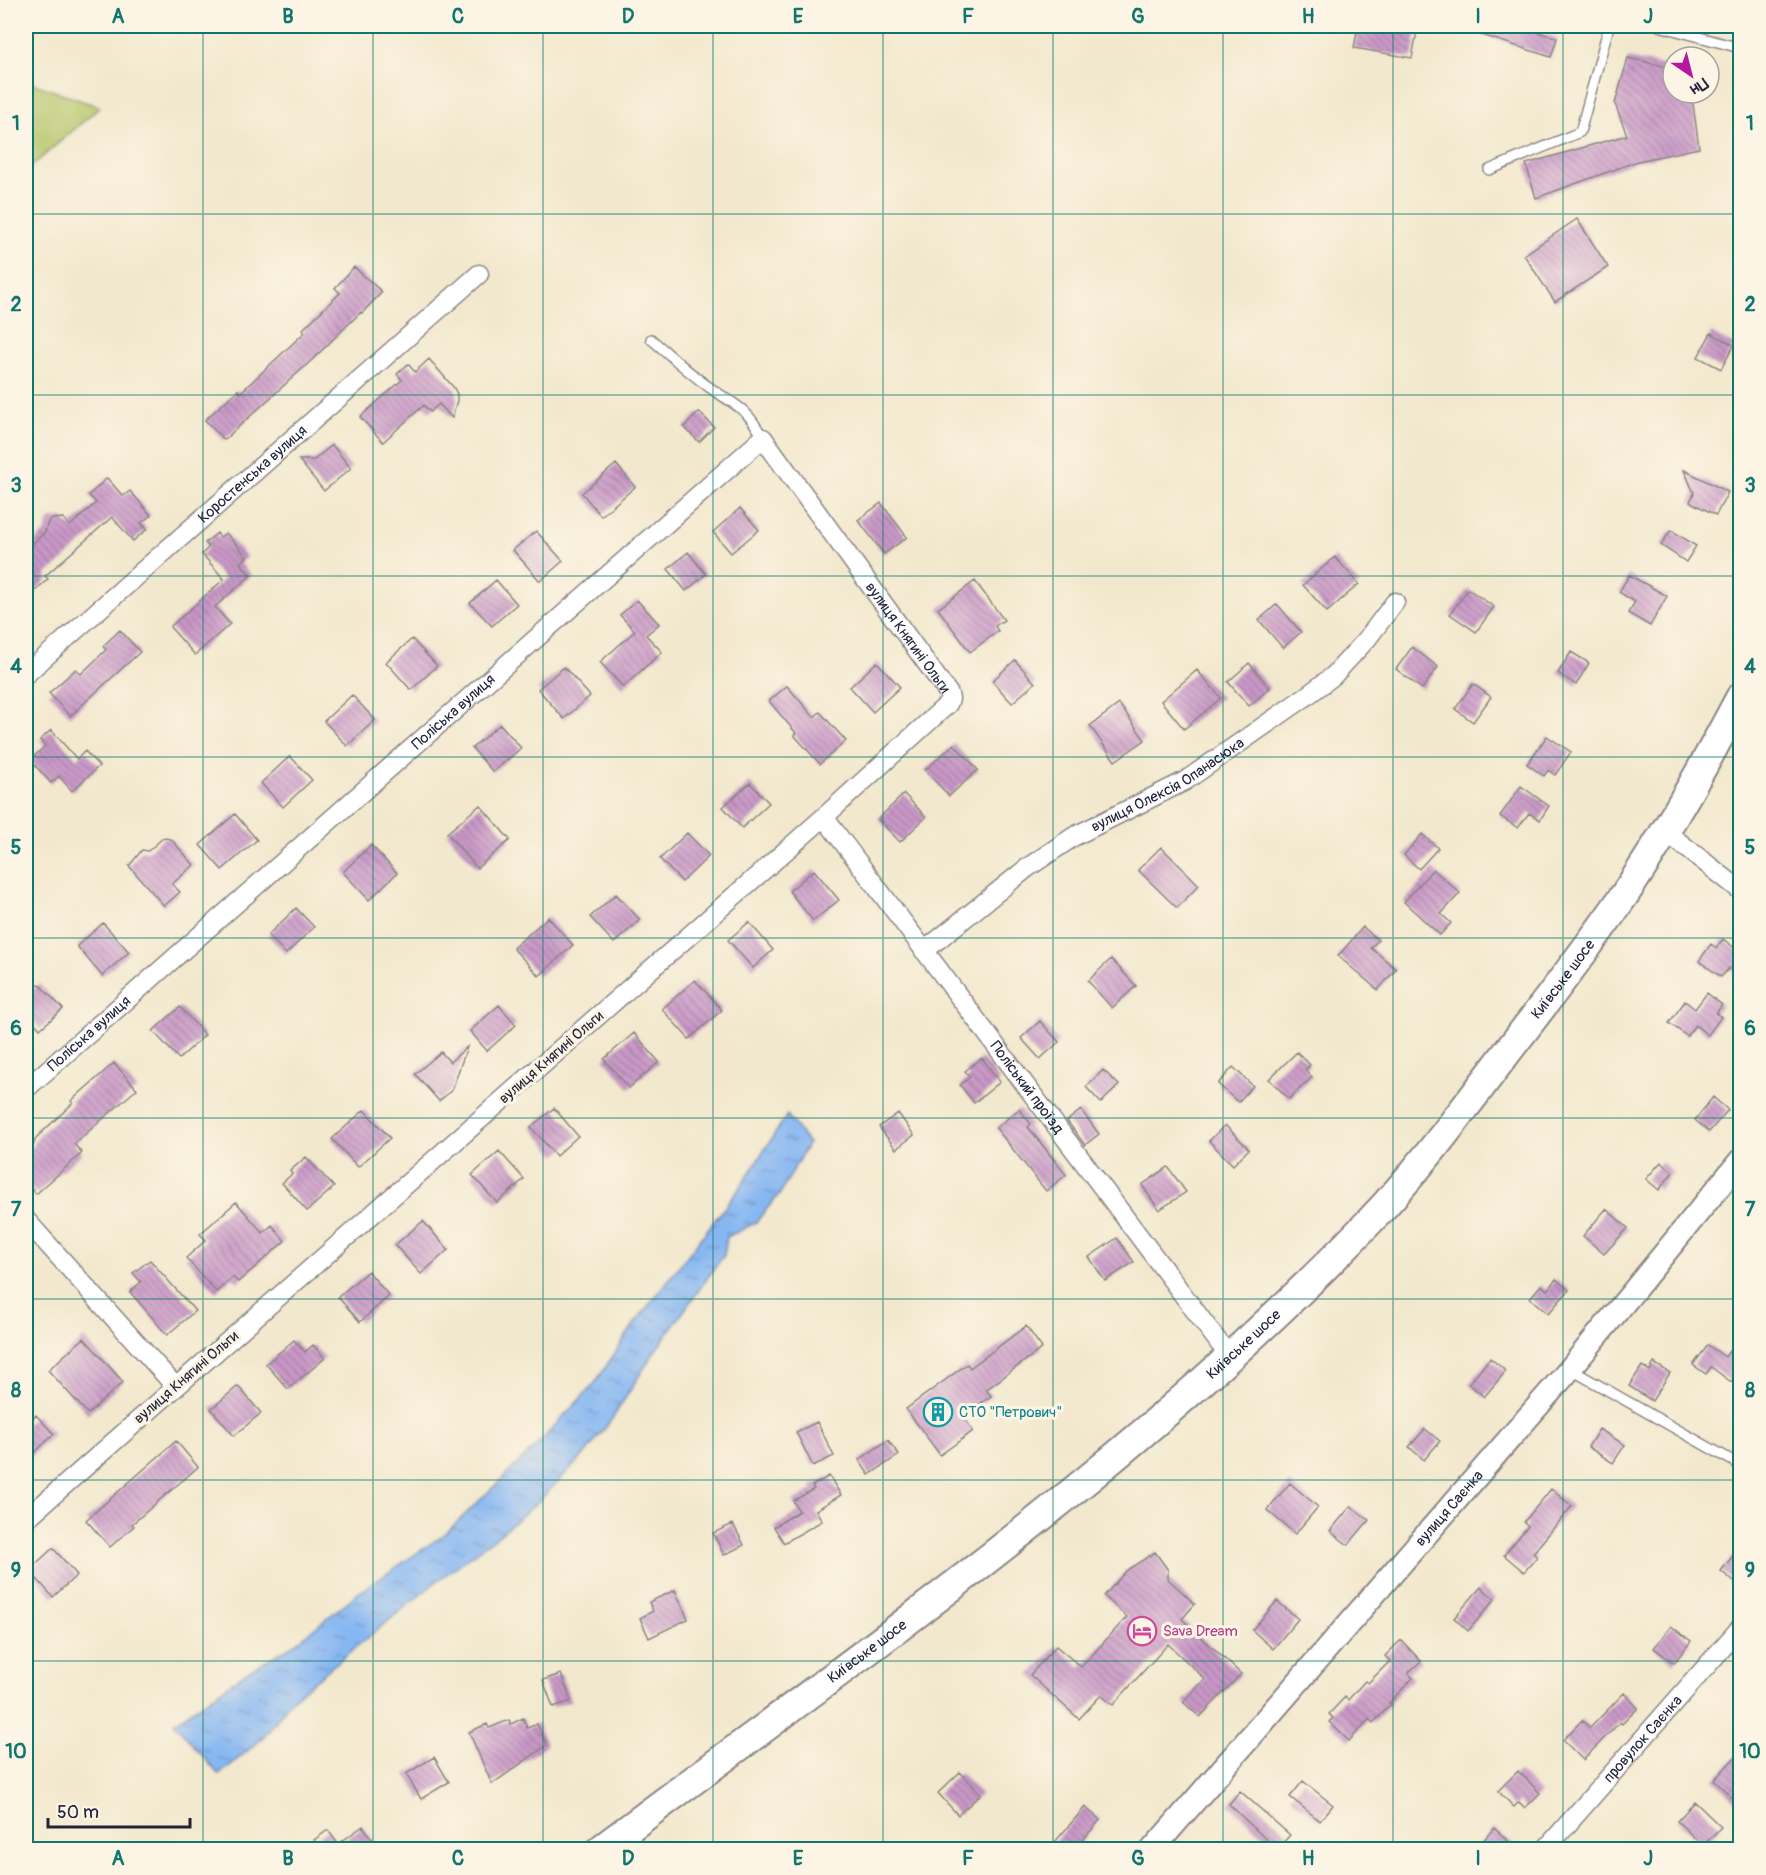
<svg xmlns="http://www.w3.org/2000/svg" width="1766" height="1875" font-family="Pangolin,sans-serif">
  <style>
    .grass { fill: #b3c468; stroke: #6a7352; stroke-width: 1.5 }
    .water { fill: url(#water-ripples); stroke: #546c96; stroke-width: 1.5 }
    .building { fill: url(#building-back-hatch) }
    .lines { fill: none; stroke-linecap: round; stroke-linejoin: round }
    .service-casing { stroke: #8a8584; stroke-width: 12 }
    .minor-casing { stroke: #8a8584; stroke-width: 21 }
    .tertiary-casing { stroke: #8a8584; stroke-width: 26 }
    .primary-casing { stroke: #8a8584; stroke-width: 32 }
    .service { stroke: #fff; stroke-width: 9 }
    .minor { stroke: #fff; stroke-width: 18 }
    .tertiary { stroke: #fff; stroke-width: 22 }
    .primary { stroke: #fff; stroke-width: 28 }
    .grid { fill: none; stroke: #0f766e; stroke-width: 1.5; stroke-opacity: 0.55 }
    .labels { text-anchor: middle; stroke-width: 6; stroke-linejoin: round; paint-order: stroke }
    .street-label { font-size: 15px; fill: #22223b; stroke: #fcf5e5 }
    .culture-label { font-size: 15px; fill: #0d838f; stroke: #fcf5e5; text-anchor: start }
    .hotel-label { font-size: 15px; fill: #b23c85; stroke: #fcf5e5; text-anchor: start }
    .neatline { fill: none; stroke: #0f766e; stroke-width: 2 }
    .grid-label { font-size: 20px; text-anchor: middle; font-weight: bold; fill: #0f766e }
  </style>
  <defs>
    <pattern id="water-ripples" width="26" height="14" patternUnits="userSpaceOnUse" patternTransform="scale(1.5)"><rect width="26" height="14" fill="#87b7f2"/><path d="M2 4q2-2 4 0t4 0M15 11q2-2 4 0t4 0" fill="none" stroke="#6e94c5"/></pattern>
    <pattern id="building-back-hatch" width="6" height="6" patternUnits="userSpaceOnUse" patternTransform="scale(1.5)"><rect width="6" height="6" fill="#c998c7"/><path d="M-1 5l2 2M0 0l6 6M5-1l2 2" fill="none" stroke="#a37ca3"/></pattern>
  </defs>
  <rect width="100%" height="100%" fill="#fcf5e5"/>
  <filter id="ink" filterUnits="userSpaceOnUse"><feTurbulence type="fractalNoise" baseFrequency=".0167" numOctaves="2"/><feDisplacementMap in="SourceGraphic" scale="12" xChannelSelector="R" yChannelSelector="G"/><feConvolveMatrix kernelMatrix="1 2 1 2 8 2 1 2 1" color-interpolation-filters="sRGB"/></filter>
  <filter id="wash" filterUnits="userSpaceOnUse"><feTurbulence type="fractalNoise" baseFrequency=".008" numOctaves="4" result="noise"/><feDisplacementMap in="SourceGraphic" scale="24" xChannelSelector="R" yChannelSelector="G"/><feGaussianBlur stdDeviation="1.35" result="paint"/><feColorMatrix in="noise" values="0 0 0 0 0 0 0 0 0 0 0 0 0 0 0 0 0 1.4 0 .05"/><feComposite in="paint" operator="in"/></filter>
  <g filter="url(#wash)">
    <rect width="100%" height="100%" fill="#f2e8cd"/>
    <path class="grass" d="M26,81L100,107L26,171Z"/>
    <path class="water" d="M787,1115L808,1143L781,1192L755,1223L727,1237L724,1255L653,1354L612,1419L585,1454L538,1502L494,1539L441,1578L292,1699L264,1737L219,1775L174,1723L250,1670L295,1644L357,1594L446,1533L536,1446L595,1383L635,1323L739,1189Z"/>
    <g id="blocks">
      <path class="building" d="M1358,26H1418L1412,58L1354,48Z
        M1464,26H1518L1557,38L1551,57L1463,29Z
        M1628,58L1673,68V93H1689L1693,104L1699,148L1638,161L1536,198L1526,164L1627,135L1615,104Z
        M1577,219L1608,267L1555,302L1524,255Z
        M354,267L382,292L362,313L361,312L313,359L224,440L205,420L238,390L240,393L305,332L303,329L340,293L335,288Z
        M1711,333L1734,345L1721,369L1698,357Z
        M429,359L454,388L457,394V401L452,418L439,404L430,412L424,405L383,442L360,417L402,380L397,374L408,364L415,372Z
        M699,412L714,427L699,442L684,427Z
        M332,445L351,468L324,491L299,460H314Z
        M616,464L635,487L601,516L582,493Z
        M1684,470L1728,492L1716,515L1690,502L1694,493Z
        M107,478L123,496L130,491L151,515L141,523L147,529L133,541L112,517L45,576L48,579L26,599V550L45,532L48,522L51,519L63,518L70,526L96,503L89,495Z
        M881,503L907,537L884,554L858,520Z
        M740,508L759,530L731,553L713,532Z
        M1671,530L1696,546L1686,562L1661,545Z
        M536,531L563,561L540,581L513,550Z
        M217,533L220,537L226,533L247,557L240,563L251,575L215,607L230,624L195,655L170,627L224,579L202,554L209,547L205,543Z
        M688,552L706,574L686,591L668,569Z
        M1335,557L1359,584L1327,612L1303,585Z
        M1629,575L1667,596L1650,626L1628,613L1635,602L1619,592Z
        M496,580L517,604L492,626L470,603Z
        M975,581L1004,620L995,626L998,631L970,652L938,609Z
        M1468,589L1494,607L1476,632L1450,614Z
        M637,600L659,624L646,635L662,652L623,687L600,662L635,631L620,615Z
        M1277,604L1301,632L1283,648L1259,620Z
        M120,630L140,652L70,716L49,693L76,669L81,674L106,650L103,646Z
        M412,639L437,666L411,690L386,662Z
        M1412,647L1438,667L1422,689L1396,669Z
        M1571,652L1589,663L1576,685L1558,673Z
        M1015,660L1035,683L1012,703L992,681Z
        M877,662L900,687L873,712L850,687Z
        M1249,663L1270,688L1249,706L1228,682Z
        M564,667L590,696L564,719L538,689Z
        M1197,670L1221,698L1184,729L1161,701Z
        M1473,684L1491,697L1473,722L1455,709Z
        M787,686L814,717L820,712L846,741L820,764L794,735L796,733L769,701Z
        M352,695L375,720L347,746L324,721Z
        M1119,704L1145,740L1115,761L1090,726Z
        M500,724L521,748L493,772L472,748Z
        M51,730L77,759L85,751L99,766L72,791L59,776L51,783L30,760L45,746L40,740Z
        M1547,736L1571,752L1555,775L1548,770L1544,776L1527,764Z
        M954,744L978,770L949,796L925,770Z
        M290,756L312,780L283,807L261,783Z
        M750,783L769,803L742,828L723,807Z
        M1521,786L1549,806L1540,820L1529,813L1518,828L1500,816Z
        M904,794L926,817L900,842L878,819Z
        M480,805L510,840L477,868L447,833Z
        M235,814L257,840L222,870L200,845Z
        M687,833L709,856L682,882L660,859Z
        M1422,834L1438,848L1419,869L1404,855Z
        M163,838L171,839L194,865L172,884L180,892L164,906L129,866L142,850L148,851Z
        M371,845L397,873L369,900L343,872Z
        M1161,847L1199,885L1177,908L1138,870Z
        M1433,869L1460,893L1441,914L1451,923L1440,935L1404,902Z
        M814,870L839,900L813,921L789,891Z
        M616,894L640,920L614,943L590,917Z
        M296,908L314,927L286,954L268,935Z
        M548,917L573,945L539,976L513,948Z
        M749,922L773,950L753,968L728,940Z
        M103,923L129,952L102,976L77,946Z
        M1363,927L1378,940L1371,948L1396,969L1378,990L1338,956Z
        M1723,939L1740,952V964L1735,972L1729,968L1721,977L1699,961L1711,944L1716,948Z
        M1111,959L1136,986L1112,1008L1088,981Z
        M695,980L722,1010L689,1039L662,1009Z
        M39,984L63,1009L40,1029L26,1013V997Z
        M1707,993L1722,1005L1716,1013L1721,1017L1708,1035L1695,1025L1687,1036L1669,1023L1685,1001L1695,1009Z
        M499,1005L516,1025L487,1051L470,1031Z
        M180,1007L205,1035L179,1059L153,1031Z
        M1040,1021L1059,1042L1040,1059L1021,1038Z
        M634,1033L659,1062L629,1088L604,1059Z
        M467,1047L452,1090L439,1101L415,1074L441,1052L450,1062Z
        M1297,1052L1310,1065L1305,1070L1312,1077L1289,1099L1269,1079Z
        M982,1058L1000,1082L974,1103L960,1085L970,1077L965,1071Z
        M114,1063L137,1089L74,1144L82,1153L36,1194L26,1183V1153L33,1146L36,1138L73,1103L71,1101Z
        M1233,1067L1253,1086L1238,1102L1218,1084Z
        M1103,1070L1119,1085L1101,1103L1086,1087Z
        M1713,1097L1728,1110L1709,1132L1695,1120Z
        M554,1108L578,1136L556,1156L531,1127Z
        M1019,1109L1031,1124L1028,1127L1066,1175L1046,1191L996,1128Z
        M364,1110L390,1138L358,1167L332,1139Z
        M1081,1110L1099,1134L1085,1145L1067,1121Z
        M898,1113L914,1135L896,1149L879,1127Z
        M1225,1125L1249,1149L1233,1165L1209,1141Z
        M499,1151L524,1179L497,1203L472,1175Z
        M306,1157L334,1187L307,1211L282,1183L292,1174L290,1171Z
        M1661,1162L1673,1172L1659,1190L1646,1179Z
        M1168,1167L1186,1192L1159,1210L1142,1185Z
        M236,1202L263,1233L272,1225L285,1241L238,1282L233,1277L216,1292L186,1258L206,1240L200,1234Z
        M1606,1209L1628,1228L1604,1254L1583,1236Z
        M423,1221L448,1250L421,1274L395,1245Z
        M1117,1238L1134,1262L1105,1281L1089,1257Z
        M150,1260L195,1311L167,1335L130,1292L141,1282L133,1273Z
        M368,1271L389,1296L360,1322L338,1297Z
        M1556,1279L1569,1290L1548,1314L1530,1298L1541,1285L1547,1290Z
        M1026,1326L1042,1348L986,1390L991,1396L963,1416L973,1431L940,1455L906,1409L967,1364L970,1368Z
        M84,1338L123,1382L88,1414L48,1370Z
        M294,1340L305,1352L313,1345L325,1358L288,1389L266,1364Z
        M1708,1345L1725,1357L1729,1351L1740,1359V1369L1731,1382L1711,1367L1706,1374L1693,1365Z
        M1490,1358L1506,1371L1484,1397L1469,1384Z
        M1654,1363L1670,1373L1652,1401L1629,1386L1642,1366L1650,1371Z
        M238,1386L261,1413L234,1436L211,1409Z
        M36,1415L54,1434L26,1461V1425Z
        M817,1422L834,1456L813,1466L796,1432Z
        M1425,1429L1440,1441L1424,1460L1409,1447Z
        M1599,1429L1625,1445L1613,1463L1588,1447Z
        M888,1440L899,1455L869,1475L859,1460Z
        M176,1441L198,1467L132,1524L134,1526L110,1547L86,1520Z
        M829,1476L841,1495L816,1510L822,1521L784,1543L774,1527L799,1511L793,1501L814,1489L812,1486Z
        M1290,1483L1318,1507L1295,1534L1267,1510Z
        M1551,1489L1572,1506L1533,1553L1537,1557L1524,1572L1504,1555L1528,1526L1524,1522Z
        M1351,1506L1369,1520L1348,1545L1330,1531Z
        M733,1524L744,1545L724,1555L713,1533Z
        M1740,1547V1587L1721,1571Z
        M53,1548L77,1575L53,1597L29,1570Z
        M1155,1552L1168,1570V1579L1195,1604L1182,1619L1241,1674L1200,1717L1183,1702L1205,1679L1168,1644L1113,1705L1101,1695L1079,1719L1030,1675L1056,1646L1081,1667L1127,1617L1104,1596L1126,1571Z
        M1481,1587L1495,1599L1468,1631L1454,1618Z
        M675,1590L688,1619L649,1638L640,1618L653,1611L649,1602Z
        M1277,1601L1298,1619L1273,1649L1252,1630Z
        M1671,1626L1691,1641L1674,1663L1654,1648Z
        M1401,1640L1421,1661L1408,1673L1413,1678L1389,1703L1391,1704L1373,1723L1369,1719L1349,1741L1329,1722L1333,1718L1329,1714L1345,1697L1348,1700L1365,1681L1368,1683L1390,1661L1385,1656Z
        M561,1674L571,1701L553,1707L543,1680Z
        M1624,1693L1638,1708L1622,1724L1620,1722L1583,1760L1563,1740L1582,1720L1590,1728Z
        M523,1718L527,1728L537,1724L547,1745L492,1784L469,1732L487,1724L489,1728L509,1720L511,1724Z
        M1740,1752V1805L1714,1780Z
        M434,1757L449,1782L421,1799L406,1774Z
        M1518,1771L1540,1793L1525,1808L1519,1802L1514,1807L1498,1791Z
        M960,1772L981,1794L958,1815L938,1793Z
        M1303,1781L1333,1805L1320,1821L1290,1797Z
        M1240,1791L1290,1835L1279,1847L1274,1842L1272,1845L1229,1804Z
        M1695,1802L1721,1827L1703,1846L1677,1821Z
        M1085,1807L1100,1820L1074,1850H1048Z
        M363,1826L379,1850H321L314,1840L328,1830L338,1844Z
        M1494,1828L1518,1850H1475Z"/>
    </g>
  </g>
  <g filter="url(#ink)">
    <use href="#blocks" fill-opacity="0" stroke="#8a8584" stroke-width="1.5"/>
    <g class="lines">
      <g class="service-casing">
        <path id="service" d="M1659,26L1740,48
          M1489,170L1580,132L1609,26
          M651,339C670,355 689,373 709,387C737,407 746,406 763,438
          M1570,1369L1740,1465"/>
      </g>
      <g class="minor-casing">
        <g id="minor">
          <path id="s1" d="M26,674L479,274"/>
          <path id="s2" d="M824,817L1229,1356"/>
          <path d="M1665,831L1740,890"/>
          <path id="s3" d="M924,951L1027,868L1073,837L1185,781L1308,695L1333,676L1367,639L1395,602"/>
          <path id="s4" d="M26,1089L763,438L949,694L950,699L948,704L824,817L26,1519"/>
          <path d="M26,1220L175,1386"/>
          <path id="s5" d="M1545,1850L1740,1628"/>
        </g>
      </g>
      <g class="tertiary-casing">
        <g id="tertiary">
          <path id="s6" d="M1152,1850L1570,1369L1740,1161"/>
        </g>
      </g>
      <g class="primary-casing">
        <g id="primary">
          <path id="s7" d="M600,1850C865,1651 1140,1461 1370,1221C1420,1169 1462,1111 1505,1055C1542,1007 1579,959 1614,910C1661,843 1702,770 1740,698"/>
        </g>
      </g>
      <use href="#service" class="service"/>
      <use href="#minor" class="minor"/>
      <use href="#tertiary" class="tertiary"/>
      <use href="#primary" class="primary"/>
    </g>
  </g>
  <path class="grid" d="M203,26V1850M373,26V1850M543,26V1850M713,26V1850M883,26V1850M1053,26V1850M1223,26V1850M1393,26V1850M1563,26V1850M26,214H1740M26,395H1740M26,576H1740M26,757H1740M26,938H1740M26,1118H1740M26,1299H1740M26,1480H1740M26,1661H1740"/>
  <defs>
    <g id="building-ring" transform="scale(1.5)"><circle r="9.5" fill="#fcf5e5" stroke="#0f9aa8" stroke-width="1.5"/><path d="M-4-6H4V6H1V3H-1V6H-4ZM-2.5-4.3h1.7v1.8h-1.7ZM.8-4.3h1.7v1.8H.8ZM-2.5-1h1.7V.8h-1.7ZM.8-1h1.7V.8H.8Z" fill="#0f9aa8"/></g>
    <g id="hotel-ring" transform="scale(1.5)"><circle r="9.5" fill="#fcf5e5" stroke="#d1479c" stroke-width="1.5"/><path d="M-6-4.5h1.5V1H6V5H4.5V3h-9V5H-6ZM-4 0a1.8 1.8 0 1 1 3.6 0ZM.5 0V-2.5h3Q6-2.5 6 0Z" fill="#d1479c"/></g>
  </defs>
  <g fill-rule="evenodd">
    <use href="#building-ring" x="938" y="1412"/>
    <use href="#hotel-ring" x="1142" y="1631"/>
  </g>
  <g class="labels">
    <g class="street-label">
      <text dy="5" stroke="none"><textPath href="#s1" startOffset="302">Коростенська вулиця</textPath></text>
      <text dy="5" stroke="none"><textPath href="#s4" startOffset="1230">вулиця Княгині Ольги</textPath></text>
      <text dy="5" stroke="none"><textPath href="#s4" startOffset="570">Поліська вулиця</textPath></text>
      <text dy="5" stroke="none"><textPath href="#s3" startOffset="296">вулиця Олексія Опанасюка</textPath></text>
      <text dy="5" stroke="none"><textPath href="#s7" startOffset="1305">Київське шосе</textPath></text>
      <text dy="5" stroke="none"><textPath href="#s4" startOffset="84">Поліська вулиця</textPath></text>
      <text transform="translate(551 1057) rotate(-41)" y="5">вулиця Княгині Ольги</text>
      <text dy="5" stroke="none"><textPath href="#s2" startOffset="338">Поліський проїзд</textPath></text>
      <text dy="5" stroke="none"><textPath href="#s7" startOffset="819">Київське шосе</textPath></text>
      <text transform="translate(186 1377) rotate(-41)" y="5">вулиця Княгині Ольги</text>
      <text dy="5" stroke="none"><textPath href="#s6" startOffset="453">вулиця Саєнка</textPath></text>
      <text dy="5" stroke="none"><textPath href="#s7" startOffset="333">Київське шосе</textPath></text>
      <text dy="5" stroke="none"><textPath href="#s5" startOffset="148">провулок Саєнка</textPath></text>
    </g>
    <g class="culture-label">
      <text x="959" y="1417">СТО "Петрович"</text>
    </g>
    <g class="hotel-label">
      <text x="1163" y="1636">Sava Dream</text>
    </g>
  </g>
  <rect width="1766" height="1875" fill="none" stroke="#fcf5e5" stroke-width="66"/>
  <g transform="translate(1691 75) rotate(145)"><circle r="28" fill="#fcf5e5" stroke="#a5a1a1" stroke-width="1.5"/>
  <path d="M0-4.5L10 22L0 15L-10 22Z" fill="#b5179e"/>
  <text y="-9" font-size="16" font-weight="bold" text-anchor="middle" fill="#22223b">Пн</text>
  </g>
  <path d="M48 1818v9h142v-9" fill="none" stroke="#22223b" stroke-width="3"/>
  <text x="57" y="1818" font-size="18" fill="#22223b" stroke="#fcf5e5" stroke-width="4.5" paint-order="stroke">50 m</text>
  <rect x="33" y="33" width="1700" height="1809" class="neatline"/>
  <g class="grid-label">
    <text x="118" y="23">A</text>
    <text x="288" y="23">B</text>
    <text x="458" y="23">C</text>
    <text x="628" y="23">D</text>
    <text x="798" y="23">E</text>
    <text x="968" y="23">F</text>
    <text x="1138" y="23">G</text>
    <text x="1308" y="23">H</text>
    <text x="1478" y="23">I</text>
    <text x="1648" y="23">J</text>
    <text x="16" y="130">1</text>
    <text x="1750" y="130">1</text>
    <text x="16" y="311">2</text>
    <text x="1750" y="311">2</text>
    <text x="16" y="492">3</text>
    <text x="1750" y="492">3</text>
    <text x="16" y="673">4</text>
    <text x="1750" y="673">4</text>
    <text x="16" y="854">5</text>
    <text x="1750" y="854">5</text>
    <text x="16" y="1035">6</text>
    <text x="1750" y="1035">6</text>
    <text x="16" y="1216">7</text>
    <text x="1750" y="1216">7</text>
    <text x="16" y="1397">8</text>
    <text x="1750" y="1397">8</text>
    <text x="16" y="1577">9</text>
    <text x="1750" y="1577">9</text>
    <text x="16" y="1758">10</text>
    <text x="1750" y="1758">10</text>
    <text x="118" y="1865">A</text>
    <text x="288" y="1865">B</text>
    <text x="458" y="1865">C</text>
    <text x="628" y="1865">D</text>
    <text x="798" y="1865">E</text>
    <text x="968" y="1865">F</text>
    <text x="1138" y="1865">G</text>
    <text x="1308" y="1865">H</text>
    <text x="1478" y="1865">I</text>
    <text x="1648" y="1865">J</text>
  </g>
</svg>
